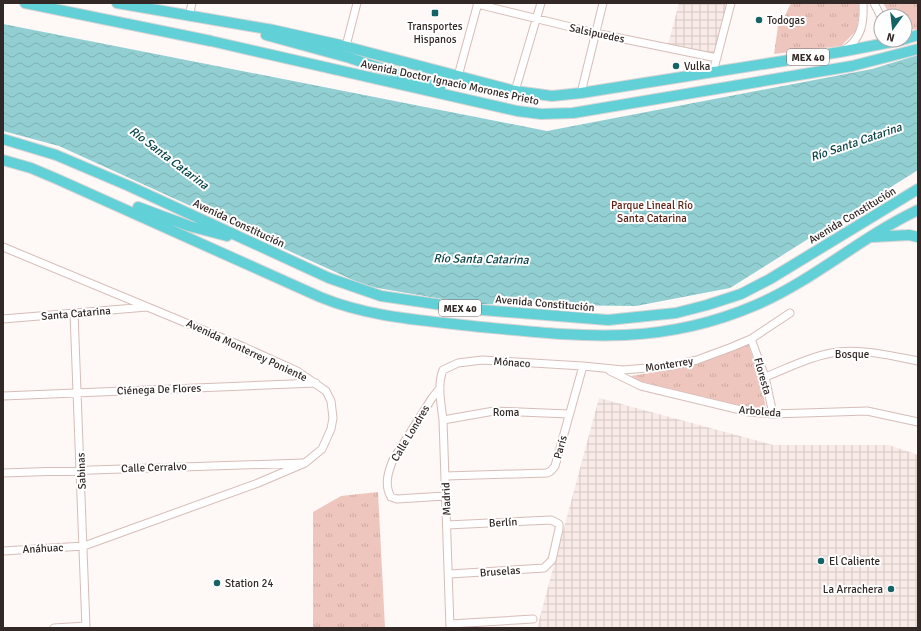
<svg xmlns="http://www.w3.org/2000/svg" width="921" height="631" font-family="Signika,sans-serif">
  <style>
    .industrial { fill: url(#industrial-grid) }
    .grass { fill: url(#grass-tufts) }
    .water { fill: url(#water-waves) }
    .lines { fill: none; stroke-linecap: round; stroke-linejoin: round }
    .minor-casing { stroke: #d7bdb7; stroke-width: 9 }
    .highway-casing { stroke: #d6d4d3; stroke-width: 12 }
    .minor { stroke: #fff; stroke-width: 7 }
    .highway { stroke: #61d0d7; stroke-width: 10 }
    .poi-dot { fill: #136367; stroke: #fff; stroke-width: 1.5 }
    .labels { text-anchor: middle; stroke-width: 4; stroke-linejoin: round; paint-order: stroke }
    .shield { fill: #fff; stroke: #706866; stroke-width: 1 }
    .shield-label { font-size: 10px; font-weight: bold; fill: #322825 }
    .poi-label { font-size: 11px; fill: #322825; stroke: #fff; text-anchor: start }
    .street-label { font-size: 11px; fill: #322825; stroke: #fff }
    .park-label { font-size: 11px; fill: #5f2215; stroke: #fff }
    .water-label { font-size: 12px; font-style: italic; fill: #094346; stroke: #fff }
  </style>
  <defs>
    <pattern id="industrial-grid" width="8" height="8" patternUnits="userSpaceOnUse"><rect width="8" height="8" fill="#f8eae6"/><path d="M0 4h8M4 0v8" fill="none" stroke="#d5c9c5"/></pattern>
    <pattern id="grass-tufts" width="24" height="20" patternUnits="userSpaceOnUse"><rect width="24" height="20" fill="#efc6bd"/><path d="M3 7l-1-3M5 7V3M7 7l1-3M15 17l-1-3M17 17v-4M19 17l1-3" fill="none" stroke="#cdaaa2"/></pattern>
    <pattern id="water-waves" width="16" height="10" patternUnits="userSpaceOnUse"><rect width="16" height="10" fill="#92cfd2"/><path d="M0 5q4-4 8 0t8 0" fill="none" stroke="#7eb2b4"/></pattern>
  </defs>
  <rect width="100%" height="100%" fill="#fef8f7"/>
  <path class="industrial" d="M679,3H727L714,55L668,45Z
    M599,398L773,445H889L918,455V622L917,628H537Z"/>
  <path class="grass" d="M791,3H860V10L856,31L841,46L774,54L779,19L783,20Z
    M883,3H918V30L905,28V16H891Z
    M746,343L748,344L760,377L766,409L764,411L734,405L634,380L630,377L631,376C671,369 711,364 746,343Z
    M378,492L385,628H313V512L341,496Z"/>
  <path class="water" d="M3,24L547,131L872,69L918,55V170L730,288L636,306L471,304L366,286L59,146L3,131Z"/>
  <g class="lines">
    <g class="minor-casing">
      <path id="minor" d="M874,3L881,17
        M477,4L595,33L717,58
        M189,16L192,3
        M346,46L357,3
        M844,50C862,39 864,22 863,3
        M713,72L731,3
        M458,76L478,3
        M515,91L541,3
        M581,93L603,3
        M3,247L244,347L297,371L326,391L331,401L333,418L331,429L322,449L305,463L258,483L84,546L3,551
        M74,313L86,628
        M3,319L147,307
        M751,339L765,377L773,414
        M610,371L641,386L749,412L773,414L867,411L918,422
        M765,377C788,368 813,355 838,352C864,349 893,356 918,361
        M440,388L432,398L393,460C388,472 384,485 391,497L397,499L445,496
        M3,396L316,383
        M443,420L494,411L569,414
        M3,473L303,463
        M445,476L547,473L551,471L555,466L583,366
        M447,525L551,520L559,524V529L552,560L544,568L450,574
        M450,624L533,619
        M54,628L86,626
        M450,628L443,420C441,403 437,385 443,370L458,363L482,360L583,366L623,370L671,366L697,360L732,347L751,339L790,313"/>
    </g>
    <g class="highway-casing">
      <path id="highway" d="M25,3L211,41L517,111L541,114L573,113L852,66L918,49
        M117,3L273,30L340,45L515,91L552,96L581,93L840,52L902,40
        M266,35L350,58L440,88
        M905,39L918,35
        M3,139L56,155L129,186L329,278L381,296L470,309L608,320L676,313L707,305L741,294L770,279L918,189
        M3,160L31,168L57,179L320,297C368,317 420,320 472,326C576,336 656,348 756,305C814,280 861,237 918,210
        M138,207L189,226L227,236
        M873,237L909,235L918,237"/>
    </g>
    <use href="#minor" class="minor"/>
    <use href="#highway" class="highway"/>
  </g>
  <g class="poi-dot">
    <rect x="431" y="9" width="8" height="8" rx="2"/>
    <circle cx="759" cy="20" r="4"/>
    <circle cx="676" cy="66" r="4"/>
    <circle cx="821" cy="561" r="4"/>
    <circle cx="217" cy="583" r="4"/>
    <circle cx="891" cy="589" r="4"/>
  </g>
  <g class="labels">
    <g class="shield">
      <rect x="787" y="49" width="42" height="16" rx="3"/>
      <rect x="439" y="300" width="42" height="16" rx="3"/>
    </g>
    <g class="shield-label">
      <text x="808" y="61">MEX 40</text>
      <text x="460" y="312">MEX 40</text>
    </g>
    <g class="poi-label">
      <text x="767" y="24">Todogas</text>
      <text x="435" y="30" text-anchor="middle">Transportes<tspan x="435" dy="13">Hispanos</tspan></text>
      <text x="684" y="70">Vulka</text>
      <text x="829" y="565">El Caliente</text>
      <text x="225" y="587">Station 24</text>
      <text x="883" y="593" text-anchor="end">La Arrachera</text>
    </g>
    <g class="street-label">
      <text transform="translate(597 33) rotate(12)" y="4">Salsipuedes</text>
      <text transform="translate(450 82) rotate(12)" y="4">Avenida Doctor Ignacio Morones Prieto</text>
      <text transform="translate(852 215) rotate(-31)" y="4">Avenida Constitución</text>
      <text transform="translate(239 223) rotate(25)" y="4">Avenida Constitución</text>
      <text transform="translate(545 303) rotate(5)" y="4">Avenida Constitución</text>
      <text transform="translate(76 313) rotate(-5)" y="4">Santa Catarina</text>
      <text transform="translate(247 350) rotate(25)" y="4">Avenida Monterrey Poniente</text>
      <text x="852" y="358">Bosque</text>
      <text transform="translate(512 362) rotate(4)" y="4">Mónaco</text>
      <text transform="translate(669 364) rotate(-9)" y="4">Monterrey</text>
      <text transform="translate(763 376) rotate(74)" y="4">Floresta</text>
      <text transform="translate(159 389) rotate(-2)" y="4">Ciénega De Flores</text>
      <text transform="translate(760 411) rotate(5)" y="4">Arboleda</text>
      <text x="506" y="416">Roma</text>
      <text transform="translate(410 433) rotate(-59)" y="4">Calle Londres</text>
      <text transform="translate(560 447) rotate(-75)" y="4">París</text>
      <text transform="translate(154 467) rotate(-2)" y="4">Calle Cerralvo</text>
      <text transform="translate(81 471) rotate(-92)" y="4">Sabinas</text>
      <text transform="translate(446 499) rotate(-92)" y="4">Madrid</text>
      <text transform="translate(503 522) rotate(-3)" y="4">Berlín</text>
      <text transform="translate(43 548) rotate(-3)" y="4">Anáhuac</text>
      <text transform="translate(500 571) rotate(-4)" y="4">Bruselas</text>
    </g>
    <g class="park-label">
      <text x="652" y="209">Parque Lineal Río<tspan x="652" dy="13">Santa Catarina</tspan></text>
    </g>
    <g class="water-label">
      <text transform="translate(856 142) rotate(-19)" y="4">Río Santa Catarina</text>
      <text transform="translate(169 158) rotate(37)" y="4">Río Santa Catarina</text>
      <text transform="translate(481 259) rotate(1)" y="4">Río Santa Catarina</text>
    </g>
  </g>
  <rect width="921" height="631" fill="none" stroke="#322825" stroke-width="8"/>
  <g transform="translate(893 28) rotate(195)"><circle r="19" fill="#ffffff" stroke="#ada9a8"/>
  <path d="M0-3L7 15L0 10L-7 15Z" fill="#136367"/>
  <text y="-6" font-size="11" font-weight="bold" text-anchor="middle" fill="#322825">N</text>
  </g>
</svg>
